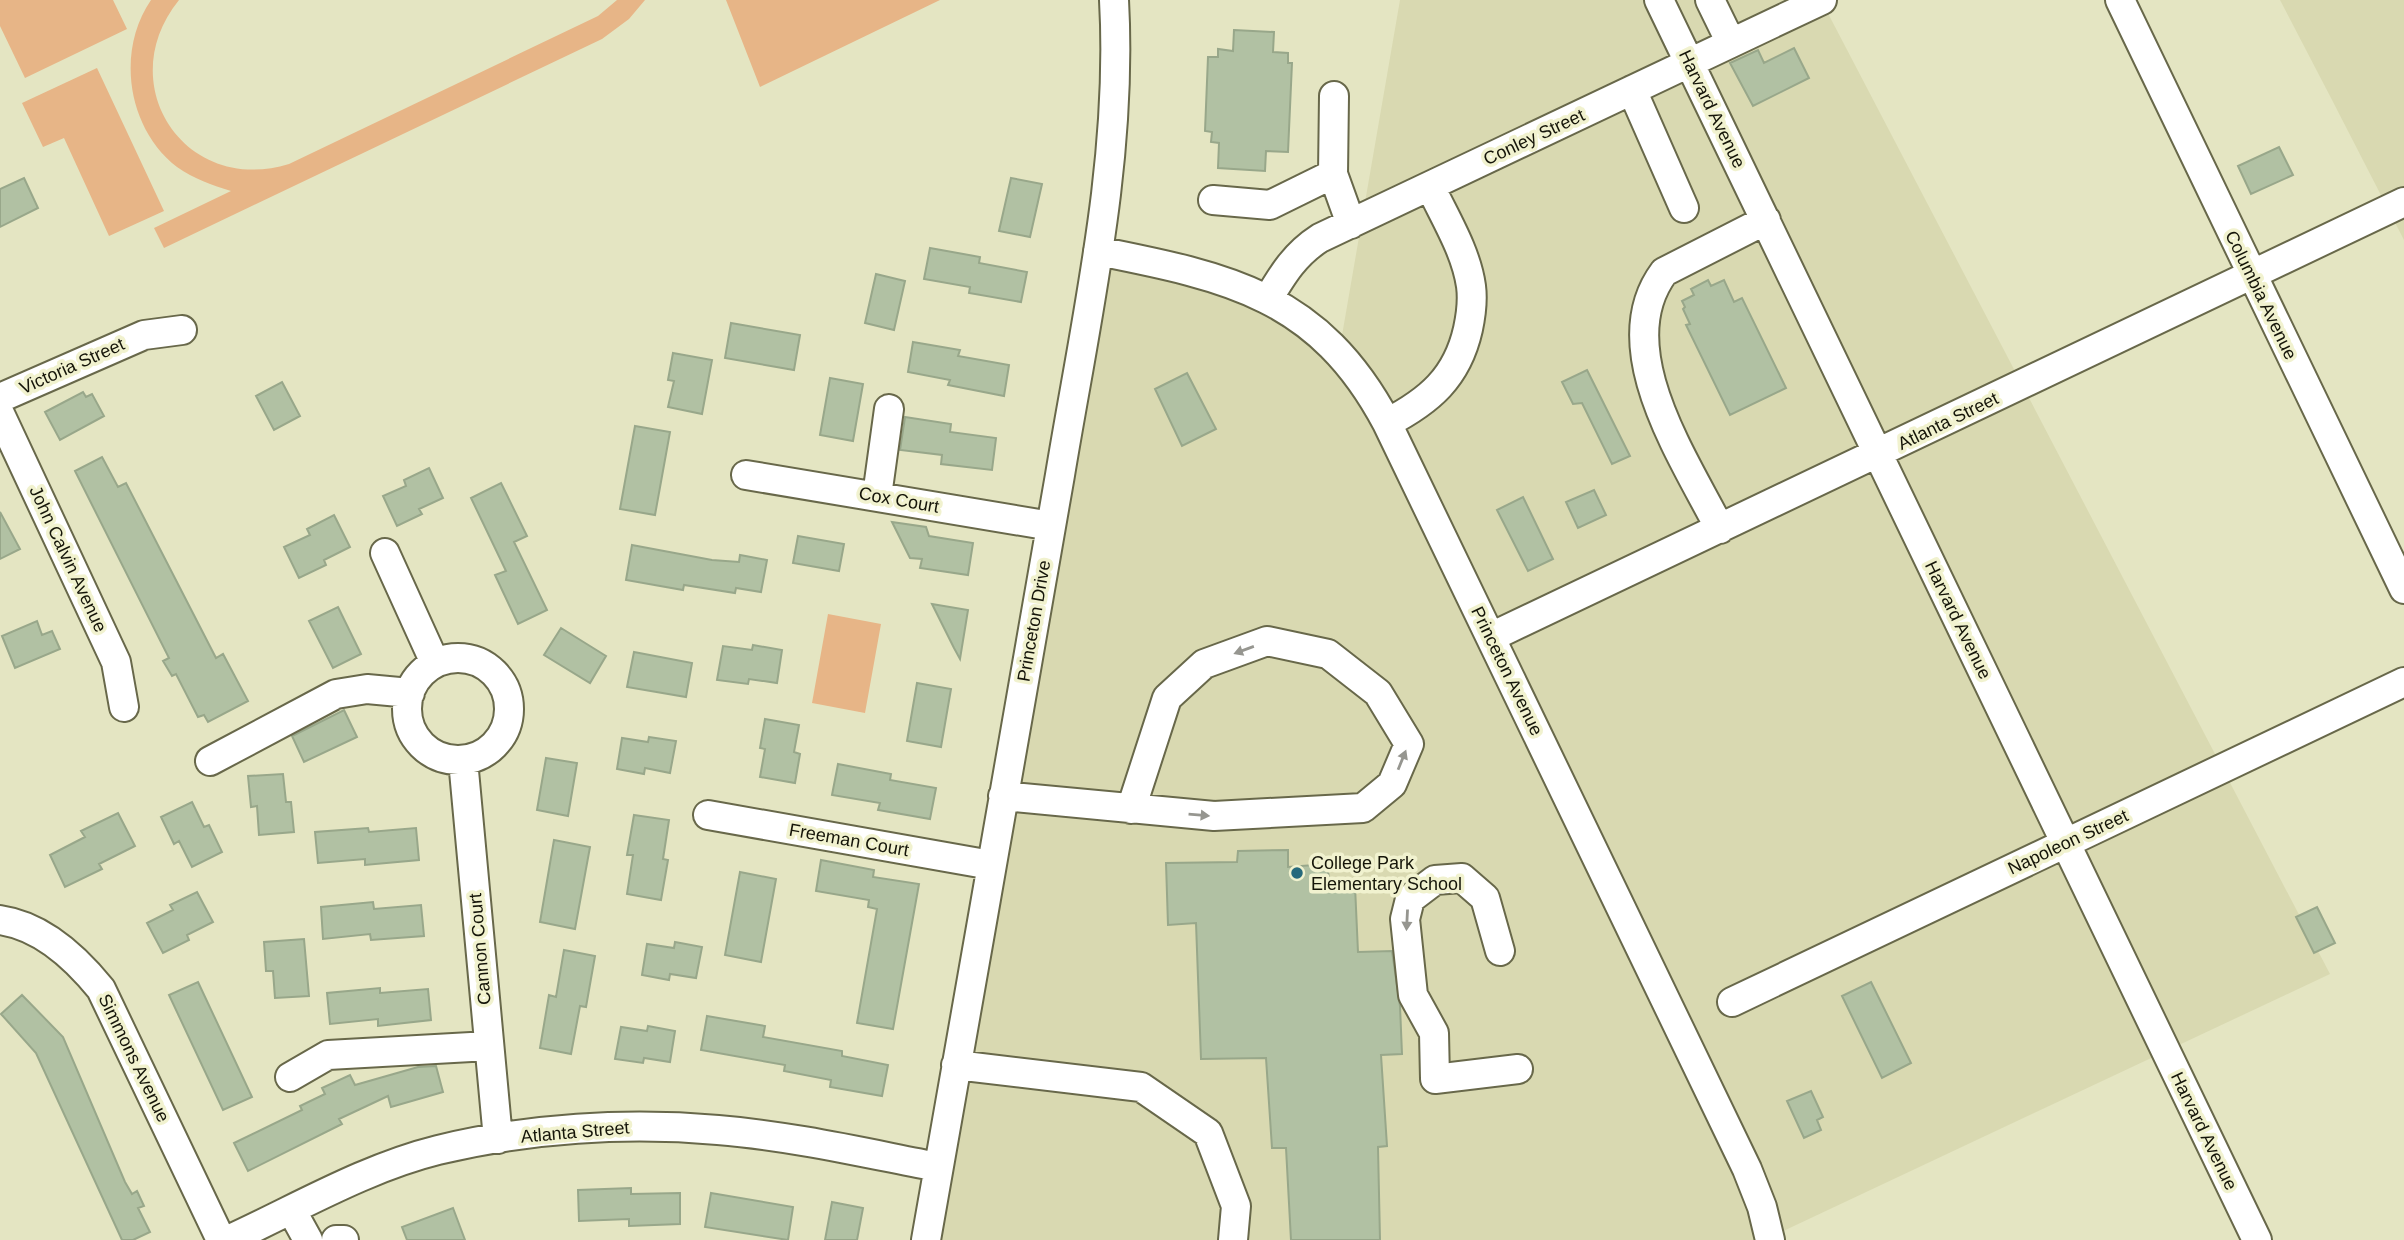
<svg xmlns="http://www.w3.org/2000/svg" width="2404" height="1240" font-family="Arial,sans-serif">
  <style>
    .built { fill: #d9d9b1 }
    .green { fill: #e7b587 }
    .building { fill: #b1c1a3; stroke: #98a78a; stroke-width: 2 }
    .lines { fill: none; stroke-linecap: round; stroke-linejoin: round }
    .minor-casing { stroke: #68684a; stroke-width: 32 }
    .minor { stroke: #fff; stroke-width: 28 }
    .oneway { fill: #969690 }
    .poi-dot { fill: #276a7c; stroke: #f1f2cf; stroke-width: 2.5 }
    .labels { text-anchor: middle; stroke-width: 7; stroke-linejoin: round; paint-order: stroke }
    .street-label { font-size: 18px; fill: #151509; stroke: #f1f2cf }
    .poi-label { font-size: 18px; fill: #151509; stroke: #f1f2cf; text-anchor: start }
  </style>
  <rect width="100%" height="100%" fill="#e4e5c2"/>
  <path class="built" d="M1400,0H1821L2330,974L1764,1240H924L1101,249L1238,286L1340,347Z
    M2280,0H2404V240L2331,98Z"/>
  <path class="green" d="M0,0H113L127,29L25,78L0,26Z
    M151,0H179C111,84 185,196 289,164L598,16L617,0H645L629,19L602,39L164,248L154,228L231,191C212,185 194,179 177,167C127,128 116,51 151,0Z
    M726,0H940L760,87Z
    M97,68L164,211L109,236L64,138L43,147L22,103Z
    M828,614L881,624L865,713L812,703Z"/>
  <path class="building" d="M1234,30L1274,32L1273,52L1288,53V63H1292L1288,152L1266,151L1265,171L1218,168L1219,143L1211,142L1212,132L1205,131L1208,57H1218V49L1233,51Z
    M1794,48L1809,78L1753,106L1730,63L1758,50L1764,63Z
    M2279,147L2293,175L2251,194L2238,166Z
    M24,178L38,208L0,227V189Z
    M1011,178L1042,184L1030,237L999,231Z
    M930,248L980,257L979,263L1027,272L1021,302L969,293L970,287L924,279Z
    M876,274L905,281L894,330L865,323Z
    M1708,280L1711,286L1724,280L1734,302L1742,298L1786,388L1730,415L1686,325L1690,324L1683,309L1685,307L1682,301L1694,295L1691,289Z
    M731,323L800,335L794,370L725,358Z
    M913,342L960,350L958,356L1009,365L1004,396L948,385L950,380L908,372Z
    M673,353L712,360L702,414L668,407L674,381L668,380Z
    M1587,370L1630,456L1612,464L1582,403L1573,404L1562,382Z
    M1187,373L1216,429L1182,446L1155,389Z
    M830,378L863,384L853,441L820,435Z
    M282,382L300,416L274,430L256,396Z
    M83,392L86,397L92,394L104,416L60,440L45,412Z
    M905,417L951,424L950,432L996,438L992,470L941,464L942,455L900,450Z
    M635,426L670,432L655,515L620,509Z
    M102,457L118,487L126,483L216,658L223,654L248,701L208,722L204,715L198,717L176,674L172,676L163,661L169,658L75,471Z
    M429,468L443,498L419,509L422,514L397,526L383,496L406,486L404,480Z
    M501,483L527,536L514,542L547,610L518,624L495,575L506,571L471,498Z
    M1594,490L1606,515L1578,528L1566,502Z
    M1523,497L1553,559L1528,571L1497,510Z
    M0,512L20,549L0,559Z
    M334,515L350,547L324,560L326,565L299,578L284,547L310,535L307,529Z
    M892,522L926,527L929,536L973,543L968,575L920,568L922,559L910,558Z
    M798,536L844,544L839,571L793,563Z
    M632,545L712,560L739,562L740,555L767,560L761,592L736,588L735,593L684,585L683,590L626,580Z
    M932,604L968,610L960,659L954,648Z
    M338,607L361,654L333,668L309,621Z
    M37,621L42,635L52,631L60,649L15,668L2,636Z
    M561,628L606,656L590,683L544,655Z
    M753,645L782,650L777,683L749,679L748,684L717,680L723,646L752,650Z
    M634,652L692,663L686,697L627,687Z
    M917,683L951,689L941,747L907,741Z
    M344,710L357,737L304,762L292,736Z
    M765,719L799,725L794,752L800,754L795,783L760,777L765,749L760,748Z
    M649,737L676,741L670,773L645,768L644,774L617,769L622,738L648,742Z
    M546,758L577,763L568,816L537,810Z
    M838,764L891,774L890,780L936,788L930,819L878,810L880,803L832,795Z
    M283,774L286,802H291L294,832L259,835L257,806L251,807L248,776Z
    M192,802L204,827L209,825L222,852L192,867L179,841L174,844L161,817Z
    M118,813L135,846L99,864L102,869L65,887L50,855L85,837L81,831Z
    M634,815L669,820L663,859L668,860L661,900L627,894L633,855H627Z
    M368,828L369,832L416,828L419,860L365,865V859L318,863L315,832Z
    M554,840L590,847L575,929L540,922Z
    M1288,850V867L1327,864L1330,886H1355L1358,952L1392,951L1400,1006L1402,1054L1381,1055L1387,1146L1378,1147L1380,1240H1291L1286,1148H1272L1266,1058L1201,1059L1196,923L1168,925L1166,863L1237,862L1238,851Z
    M821,860L874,870L873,877L919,884L893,1029L857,1023L877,909L868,907L869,900L816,891Z
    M740,872L776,879L761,962L725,955Z
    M197,892L213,922L187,935L189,940L163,953L147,923L173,910L170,905Z
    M373,902L374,909L421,905L424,936L371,940L370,934L323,939L321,907Z
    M2317,907L2335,943L2314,953L2296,917Z
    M304,939L309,996L275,998L273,971H266L264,942Z
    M675,942L702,947L696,978L670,974L669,980L642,975L647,944L674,948Z
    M564,950L595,956L586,1007L580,1006L571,1054L540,1048L549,995L556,997Z
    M198,982L252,1097L223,1110L169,995Z
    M1871,982L1911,1063L1882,1078L1842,996Z
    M380,988V993L428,989L431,1020L378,1026V1019L330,1024L327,993Z
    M22,995L63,1037L125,1182L132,1194L137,1191L144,1206L138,1208L150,1232L133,1240H122L36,1053L1,1014Z
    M707,1016L765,1026L763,1037L842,1051V1056L888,1065L882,1096L830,1087L831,1080L784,1071L785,1065L701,1050Z
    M648,1026L675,1031L670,1062L644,1058L643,1063L615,1059L621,1027L647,1031Z
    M436,1066L443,1092L391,1107L388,1096L339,1119L342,1124L248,1171L234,1143L302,1110L300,1106L325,1094L322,1088L350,1075L355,1085L418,1067Z
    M1811,1091L1823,1117L1817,1120L1821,1130L1804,1138L1787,1101Z
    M631,1188V1194L680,1193V1224L629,1226V1219L579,1221L578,1190Z
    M711,1193L793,1207L788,1240L705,1227Z
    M832,1202L863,1208L857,1240H825Z
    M453,1208L465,1240H407L402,1227Z"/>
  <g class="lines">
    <g class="minor-casing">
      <path id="minor" d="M1659,0L2257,1240
        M1710,0L1731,43
        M2120,0L2404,589
        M1632,90L1684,208
        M1333,174L1334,96
        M1213,200L1270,205L1333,174L1351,224
        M1098,251C1228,277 1319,295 1387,423L1747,1169L1762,1207L1770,1240
        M1268,299C1283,274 1295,254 1320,238L1822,0
        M0,398L144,335L182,330
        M0,414L116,662L124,707
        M1387,423C1429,401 1457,378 1468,329C1471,315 1473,301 1471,286C1466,251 1445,218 1430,186
        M746,475L1051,526
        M877,496L889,409
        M1720,529C1684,458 1608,347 1664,272L1766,220
        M385,553L435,663
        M1491,637L2404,202
        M407 709a51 51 0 1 1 102 0a51 51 0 1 1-102 0Z
        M463,760L498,1139
        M210,761L336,694L367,689L410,693
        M1003,796L1214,816L1363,808L1392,784L1409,744L1378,693L1328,654L1267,641L1204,664L1167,698L1131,809
        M708,815L991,865
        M0,920C42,926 76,958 101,989L221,1240
        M1500,951L1485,898L1462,878L1435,880L1410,899L1405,919L1413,995L1434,1033L1435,1079L1518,1069
        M1732,1002L2404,682
        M956,1065L1141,1087L1208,1133L1236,1206L1233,1240
        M290,1077L328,1055L489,1046
        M292,1211L308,1240
        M228,1240C296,1209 365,1168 438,1150C528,1128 626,1122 718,1130C792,1136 865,1153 938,1167
        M336,1240H344
        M926,1240C970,985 1017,730 1060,475C1086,318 1123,160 1114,0"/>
    </g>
    <use href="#minor" class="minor"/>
  </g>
  <defs><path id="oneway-solid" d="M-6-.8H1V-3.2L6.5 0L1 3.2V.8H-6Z" transform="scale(1.75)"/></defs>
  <g class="oneway">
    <use href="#oneway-solid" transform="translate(1244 650) rotate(160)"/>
    <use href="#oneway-solid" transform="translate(1402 760) rotate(-68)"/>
    <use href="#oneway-solid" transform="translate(1199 815) rotate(5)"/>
    <use href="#oneway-solid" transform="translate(1407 920) rotate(93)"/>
  </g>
  <circle class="poi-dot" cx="1297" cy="873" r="7"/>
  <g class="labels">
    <g class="street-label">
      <text transform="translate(1712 109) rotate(64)" y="6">Harvard Avenue</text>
      <text transform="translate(1534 137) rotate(-25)" y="6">Conley Street</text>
      <text transform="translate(2261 295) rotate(64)" y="6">Columbia Avenue</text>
      <text transform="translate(72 366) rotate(-24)" y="6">Victoria Street</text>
      <text transform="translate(1948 421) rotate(-26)" y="6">Atlanta Street</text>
      <text transform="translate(899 500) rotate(10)" y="6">Cox Court</text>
      <text transform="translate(68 559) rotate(65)" y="6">John Calvin Avenue</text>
      <text transform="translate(1958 620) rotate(64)" y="6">Harvard Avenue</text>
      <text transform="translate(1034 621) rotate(-80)" y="6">Princeton Drive</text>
      <text transform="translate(1507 671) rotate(64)" y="6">Princeton Avenue</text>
      <text transform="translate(849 840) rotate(10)" y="6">Freeman Court</text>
      <text transform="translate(2068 842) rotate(-25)" y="6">Napoleon Street</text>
      <text transform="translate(480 949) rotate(-95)" y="6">Cannon Court</text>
      <text transform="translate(134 1058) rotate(64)" y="6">Simmons Avenue</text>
      <text transform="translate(2204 1131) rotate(64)" y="6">Harvard Avenue</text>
      <text transform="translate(575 1132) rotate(-5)" y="6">Atlanta Street</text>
    </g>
    <g class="poi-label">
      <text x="1311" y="869">College Park<tspan x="1311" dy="21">Elementary School</tspan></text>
    </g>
  </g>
</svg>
